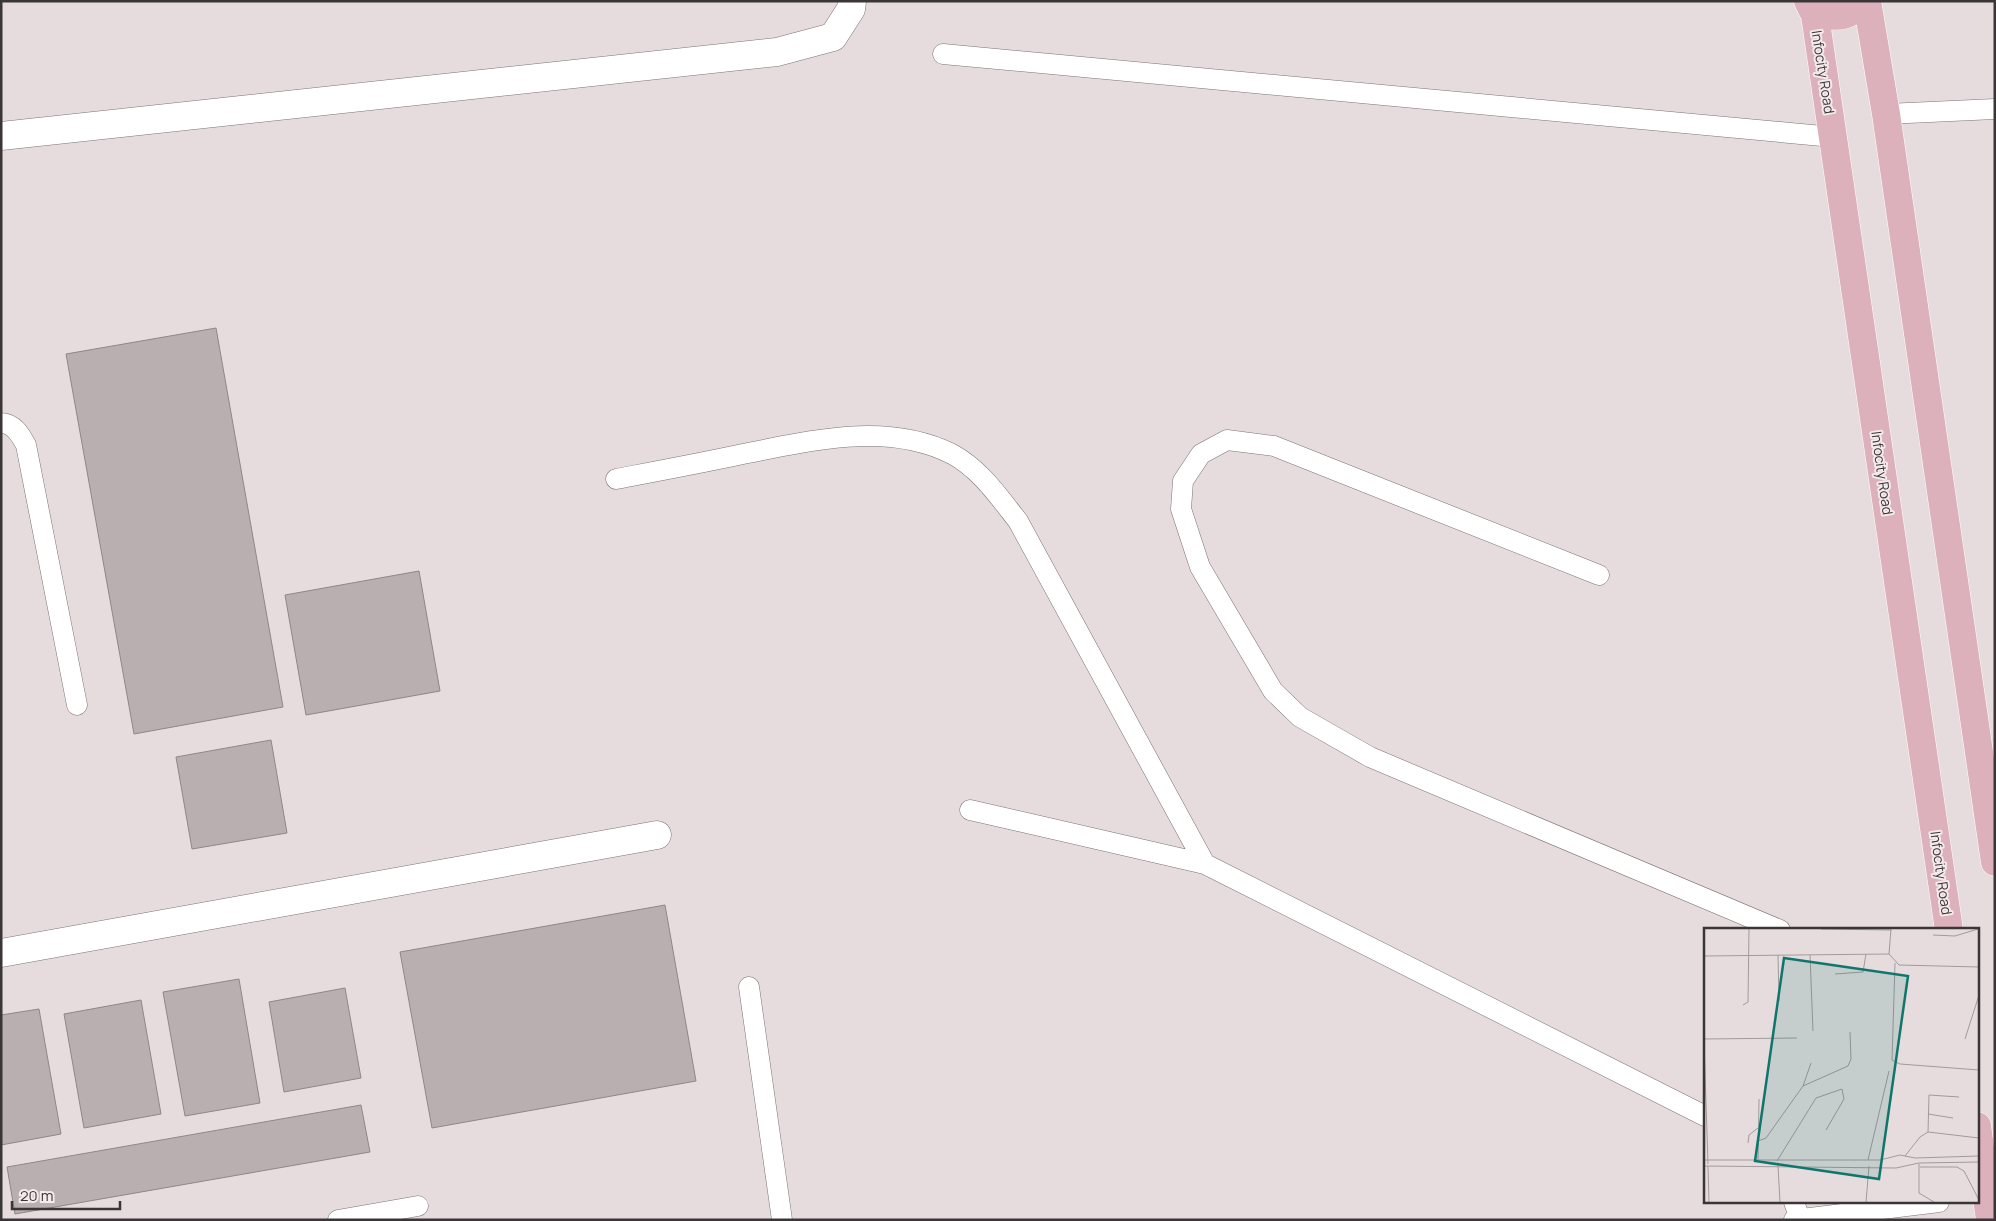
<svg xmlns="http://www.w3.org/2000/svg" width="1996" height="1221" font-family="Manrope,sans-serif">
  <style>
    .building { fill: #b9afb1; stroke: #908688 }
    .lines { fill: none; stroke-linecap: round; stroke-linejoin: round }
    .service-casing { stroke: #7c7375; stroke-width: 21 }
    .minor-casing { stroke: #7c7375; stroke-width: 29 }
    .primary-casing { stroke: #fff; stroke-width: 29 }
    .service { stroke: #fff; stroke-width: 20 }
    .minor { stroke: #fff; stroke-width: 28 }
    .primary { stroke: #dcb1bc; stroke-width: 28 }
    .labels { text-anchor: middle; stroke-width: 4; stroke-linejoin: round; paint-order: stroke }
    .street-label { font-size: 14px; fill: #3a3637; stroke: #f4e9eb }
    .inset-road { fill: none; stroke: #a19a9b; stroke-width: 1 }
    .view { fill: #0f766e; fill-opacity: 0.15; stroke: #0f766e; stroke-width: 2.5 }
    .inset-edge { fill: none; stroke: #3a3637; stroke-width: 2.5 }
  </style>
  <rect width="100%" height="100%" fill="#e6dcde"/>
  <path class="building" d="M216,328L283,707L134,734L66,354Z
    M419,571L440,691L306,715L285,595Z
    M271,740L287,833L192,849L176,757Z
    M665,905L696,1081L432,1128L400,952Z
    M239,979L260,1103L185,1116L163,992Z
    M345,988L361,1078L284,1092L269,1002Z
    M141,1000L161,1114L84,1128L64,1014Z
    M39,1009L61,1134L1,1145V1015Z
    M361,1105L370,1152L15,1214L7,1167Z"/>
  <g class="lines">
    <g class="service-casing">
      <path id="service" d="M943,54L1833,137
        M1886,114L1995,109
        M1,423C14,423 21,436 26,445L77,705
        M616,479C658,471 701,463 743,454C811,441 886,421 952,454C980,469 999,497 1018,521L1205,864L1705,1116
        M1599,575L1274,446L1227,440L1201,454L1183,481L1181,509L1200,567L1273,691L1300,717L1370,757L1780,930
        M970,810L1205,864
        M749,987L782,1220
        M1794,1202L1800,1219
        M338,1220L418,1206
        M1794,1220L1939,1202"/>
    </g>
    <g class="minor-casing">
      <path id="minor" d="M1,136L777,52L833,37L851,9L852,1
        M1,953L657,835"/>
    </g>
    <g class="primary-casing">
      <path id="primary" d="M1808,1L1815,15L1949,930
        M1867,1L1886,114L1995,862
        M1815,15C1837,16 1848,19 1865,1
        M1977,1126L1990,1220"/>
    </g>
    <use href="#service" class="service"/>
    <use href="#minor" class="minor"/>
    <use href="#primary" class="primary"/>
  </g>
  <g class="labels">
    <g class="street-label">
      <text transform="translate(1823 72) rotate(81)" y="5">Infocity Road</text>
      <text transform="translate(1882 473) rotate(82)" y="5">Infocity Road</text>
      <text transform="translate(1941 873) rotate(82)" y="5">Infocity Road</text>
    </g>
  </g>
  <g transform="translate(1704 928)">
    <rect width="275" height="275" fill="#e6dcde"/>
    <path class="inset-road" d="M117,1L187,2M229,7L251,8L274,1M185,26L195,37L275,39M74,27L75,73M106,27L109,103M0,28L185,26L187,1M191,35L188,132L196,136L275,142M131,46L159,44L162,26M39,77L44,74L45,1M0,111L93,110M261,111L275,67M0,114L4,236M99,158L107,135M224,186L249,190M224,204L225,167L255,169M54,213L62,210L99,158L144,138L147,131L146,104M44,215L45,207L54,200M201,228L216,209L224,204L275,210M0,232H176L196,227L211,230L275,228M164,232L185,143M54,233L55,171M73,233L112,170L138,161L140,171L122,202M215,236V265L230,274M0,238L192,240L215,235L275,234M4,238L5,274M74,238L76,274M216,239H253L260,243L275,272M162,274L165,238"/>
    <path class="view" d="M80,30L204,48L175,251L51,233Z"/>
    <rect width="275" height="275" class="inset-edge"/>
  </g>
  <rect width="1996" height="1221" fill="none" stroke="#3a3637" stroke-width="5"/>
  <path d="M12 1201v8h108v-8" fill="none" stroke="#3a3637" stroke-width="2.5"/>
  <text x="20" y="1201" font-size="15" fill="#3a3637" stroke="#f4e9eb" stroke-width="4" paint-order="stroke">20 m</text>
</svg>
